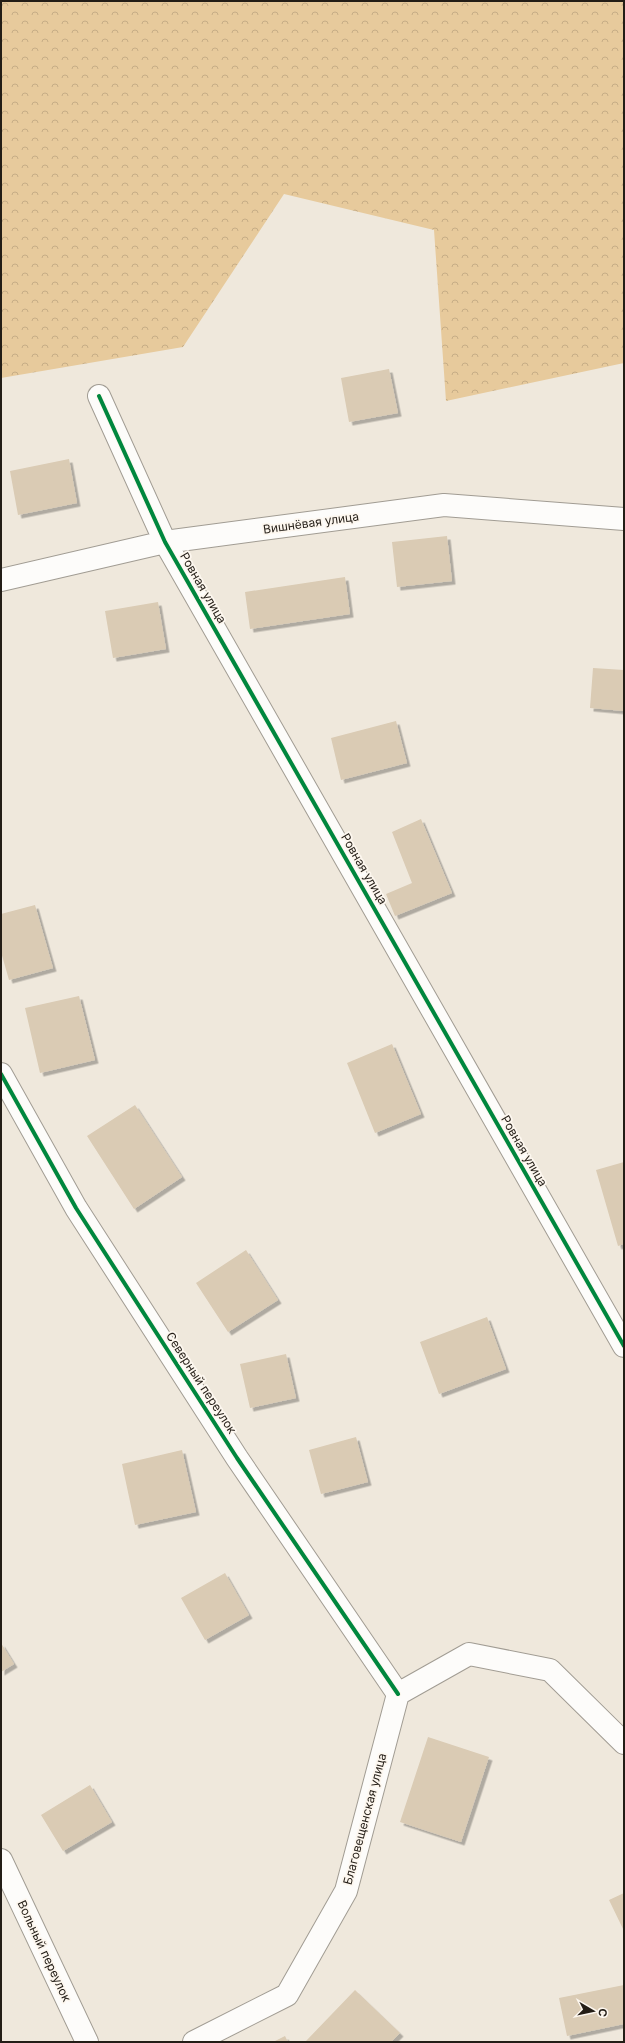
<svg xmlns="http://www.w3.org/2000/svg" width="625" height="2043" font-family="Inter,sans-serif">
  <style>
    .forest { fill: url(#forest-crowns) }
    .building { fill: #dacbb4; filter: url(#shadow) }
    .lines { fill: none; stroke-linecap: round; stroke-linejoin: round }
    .minor-casing { stroke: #a19c93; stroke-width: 24 }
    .minor { stroke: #fdfcfa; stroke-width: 22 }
    .cycleway-casing { stroke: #fdf7ef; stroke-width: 6 }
    .cycleway { stroke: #00873e; stroke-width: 4 }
    .labels { text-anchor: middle; stroke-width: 3.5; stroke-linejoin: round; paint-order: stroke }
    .street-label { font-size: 12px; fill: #231d16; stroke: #fdf7ef }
  </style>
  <defs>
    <pattern id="forest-crowns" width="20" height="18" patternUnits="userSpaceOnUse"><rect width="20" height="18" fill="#e7ca9c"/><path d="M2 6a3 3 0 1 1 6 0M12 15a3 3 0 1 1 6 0" fill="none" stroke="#c6ad86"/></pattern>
    <filter id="shadow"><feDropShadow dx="3.5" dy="3.5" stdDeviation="0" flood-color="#0004"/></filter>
  </defs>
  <rect width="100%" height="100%" fill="#efe8dc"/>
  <path class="forest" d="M1,1H624V363L446,401L434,230L284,194L183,347L1,378Z"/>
  <path class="building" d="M389,369L398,413L349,422L341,378Z
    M69,459L77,503L18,515L10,471Z
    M447,536L452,581L397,587L392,542Z
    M345,577L350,614L250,629L245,592Z
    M158,602L166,649L113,658L105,611Z
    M593,668L624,670V711L590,708Z
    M396,721L407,763L341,780L331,738Z
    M421,819L452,893L395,916L386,894L412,883L392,832Z
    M35,905L53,968L9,980L1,952V914Z
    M79,996L95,1060L40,1073L25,1008Z
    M392,1044L421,1114L375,1133L347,1063Z
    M135,1105L182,1177L134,1209L87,1136Z
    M624,1162V1244L618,1246L596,1170Z
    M246,1250L278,1300L228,1332L196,1283Z
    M487,1317L506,1369L439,1394L420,1342Z
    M286,1354L296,1398L250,1408L240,1364Z
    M356,1437L368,1482L321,1494L309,1450Z
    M182,1450L196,1512L135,1525L122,1464Z
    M225,1573L249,1615L205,1640L181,1598Z
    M1,1643L14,1664L1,1672Z
    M428,1737L489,1757L461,1842L400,1822Z
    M90,1785L112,1822L63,1851L41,1815Z
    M624,1893V1931L609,1900Z
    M624,1985V2024L567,2036L559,1998Z
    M355,1990L400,2033L391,2042H307L306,2041Z
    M285,2036L288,2042H273Z"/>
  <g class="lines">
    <g class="minor-casing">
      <path id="minor" d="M99,396L165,542L624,1346
        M1,580L165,542L444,505L624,519
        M1,1074L76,1208L237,1458L398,1694
        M398,1694L469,1654L550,1670L624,1743
        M1,1860L87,2042
        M194,2042L287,1995L346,1891L398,1694"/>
    </g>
    <use href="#minor" class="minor"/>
    <g class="cycleway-casing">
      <path id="cycleway" d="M99,396L165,542L624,1346
        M1,1074L76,1208L237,1458L398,1694"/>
    </g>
    <use href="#cycleway" class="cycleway"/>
  </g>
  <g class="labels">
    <g class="street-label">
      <text transform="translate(311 523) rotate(-8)" y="4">Вишнёвая улица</text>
      <text transform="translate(203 588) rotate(60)" y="4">Ровная улица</text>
      <text transform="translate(364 869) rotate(60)" y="4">Ровная улица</text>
      <text transform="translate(524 1151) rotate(60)" y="4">Ровная улица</text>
      <text transform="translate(201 1383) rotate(57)" y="4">Северный переулок</text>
      <text transform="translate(365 1819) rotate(-75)" y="4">Благовещенская улица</text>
      <text transform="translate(44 1951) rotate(65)" y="4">Вольный переулок</text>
    </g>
  </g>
  <rect width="625" height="2043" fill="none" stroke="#231d16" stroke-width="4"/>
  <g transform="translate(593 2011) rotate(99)" stroke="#fdf7ef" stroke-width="3" paint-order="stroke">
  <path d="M0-3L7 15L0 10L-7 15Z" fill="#231d16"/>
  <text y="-6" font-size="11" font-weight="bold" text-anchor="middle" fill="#231d16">С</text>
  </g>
</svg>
